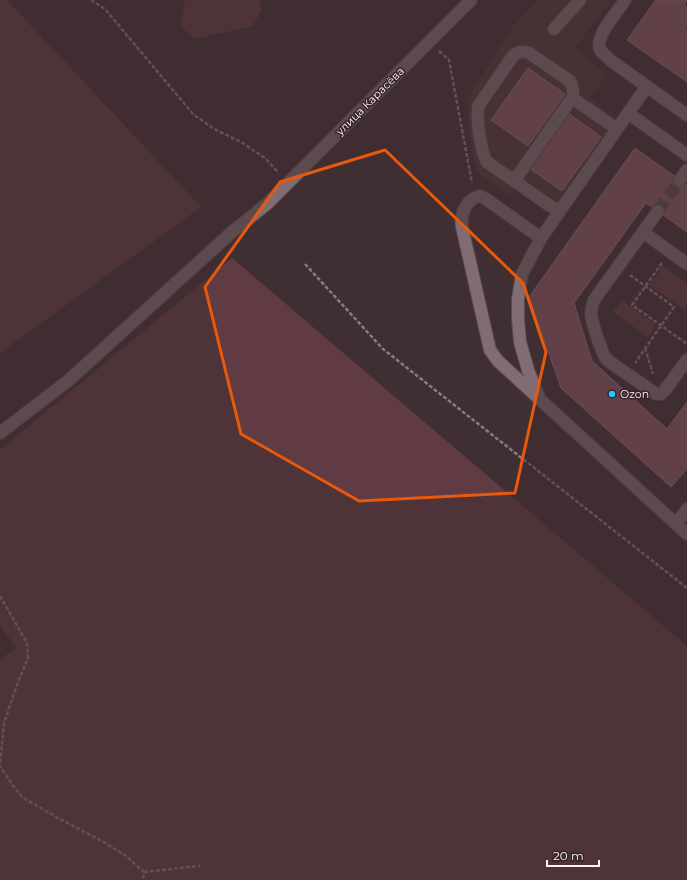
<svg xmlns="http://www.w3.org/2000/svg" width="687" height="880" font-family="Montserrat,sans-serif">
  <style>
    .built { fill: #4e353b }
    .green { fill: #613b44 }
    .building { fill: #8a5864; stroke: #907c80 }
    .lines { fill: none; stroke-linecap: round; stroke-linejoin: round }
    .minor-tunnel { stroke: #5c4b4f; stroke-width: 12; stroke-dasharray: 12 6; stroke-linecap: butt }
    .minor-casing { stroke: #5a4b4e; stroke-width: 14 }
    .path { stroke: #897b7e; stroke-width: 2.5; stroke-dasharray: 4 2; stroke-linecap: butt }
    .minor { stroke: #816d71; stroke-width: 12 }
    .marked { fill: none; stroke: #e8590c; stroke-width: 3; stroke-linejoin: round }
    .poi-dot { fill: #1dc9fd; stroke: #352428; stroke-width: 1.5 }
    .labels { text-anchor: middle; stroke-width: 3; stroke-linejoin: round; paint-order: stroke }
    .street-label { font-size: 11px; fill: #fdf2f4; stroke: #352428 }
    .poi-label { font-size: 11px; fill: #fdf2f4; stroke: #352428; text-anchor: start }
  </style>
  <rect width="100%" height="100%" fill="#3f2e32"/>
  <path class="built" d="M538,0H608L611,1L575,48L607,75L590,98L618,118L557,202L523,178L510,196L477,172L469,132L467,99L512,28Z"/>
  <path class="green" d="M0,0H7L201,207L0,353Z
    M185,0H260L261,10L253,26L195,39L181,27Z
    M232,258L687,646V880H0V659L16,648L0,625V450Z
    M663,266L687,283V305L684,309L649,285Z
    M622,300L656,325L648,337L613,312Z"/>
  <path class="building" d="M656,0H687L684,5L687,7V24L685,28L687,30V82L627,40Z
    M528,68L565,94L528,146L491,120Z
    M568,113L601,137L562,191L529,168Z
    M635,148L687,185V232L646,203L574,303L592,361L667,429L687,402V469L671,487L561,388L529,297Z"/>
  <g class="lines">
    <path class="minor-tunnel" d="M658,211L680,180"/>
    <g class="minor-casing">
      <path id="minor" d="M625,0C618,12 592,38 601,51C603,54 608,57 610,60L687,115
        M554,29L580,0
        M628,113L687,155
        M680,180L687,170
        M514,181L572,98L617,129
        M658,211L594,300C592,305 591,310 591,315C593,325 601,352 607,360L656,394H661L665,390L687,360
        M559,212L487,162C481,153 475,114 479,105L513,56C519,51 522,51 529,53L570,81C573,87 574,91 572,98
        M643,232L687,264
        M541,238L486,199L480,196C466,199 460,214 462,227L490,350L498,361L687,534
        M539,397L528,370L520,342L518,319V299L522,274L541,238L647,86
        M0,433L69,380L232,232L268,203L471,0
        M676,524L687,509"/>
    </g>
    <path class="path" d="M91,0L105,9L193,114L214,129L241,142L265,158L278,172
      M439,51L449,60L472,183
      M662,263L632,305L687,344
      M305,264L383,349L687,588
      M630,275L674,307L635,363
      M645,348L653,374
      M0,596L27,643L28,658L18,682L4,723L0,766L12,784L22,797L58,818L102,841L126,856L144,872L143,880
      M144,872L200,866"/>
    <use href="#minor" class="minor"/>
  </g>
  <path d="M0 0H687V880H0ZM385,150L523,283L546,352L515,493L359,501L241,434L205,287L280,182Z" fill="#3f2e32" fill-opacity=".55" fill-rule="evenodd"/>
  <path class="marked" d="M385,150L523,283L546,352L515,493L359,501L241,434L205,287L280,182Z"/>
  <circle class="poi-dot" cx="612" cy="394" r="4"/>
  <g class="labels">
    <g class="street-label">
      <text transform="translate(370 101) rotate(-45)" y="4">улица Карасёва</text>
    </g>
    <g class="poi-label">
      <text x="620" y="398">Ozon</text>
    </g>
  </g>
  <path d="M547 860v6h52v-6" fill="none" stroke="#fdf2f4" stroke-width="2"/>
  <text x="553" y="860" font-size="12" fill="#fdf2f4" stroke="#352428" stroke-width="3" paint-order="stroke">20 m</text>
</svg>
